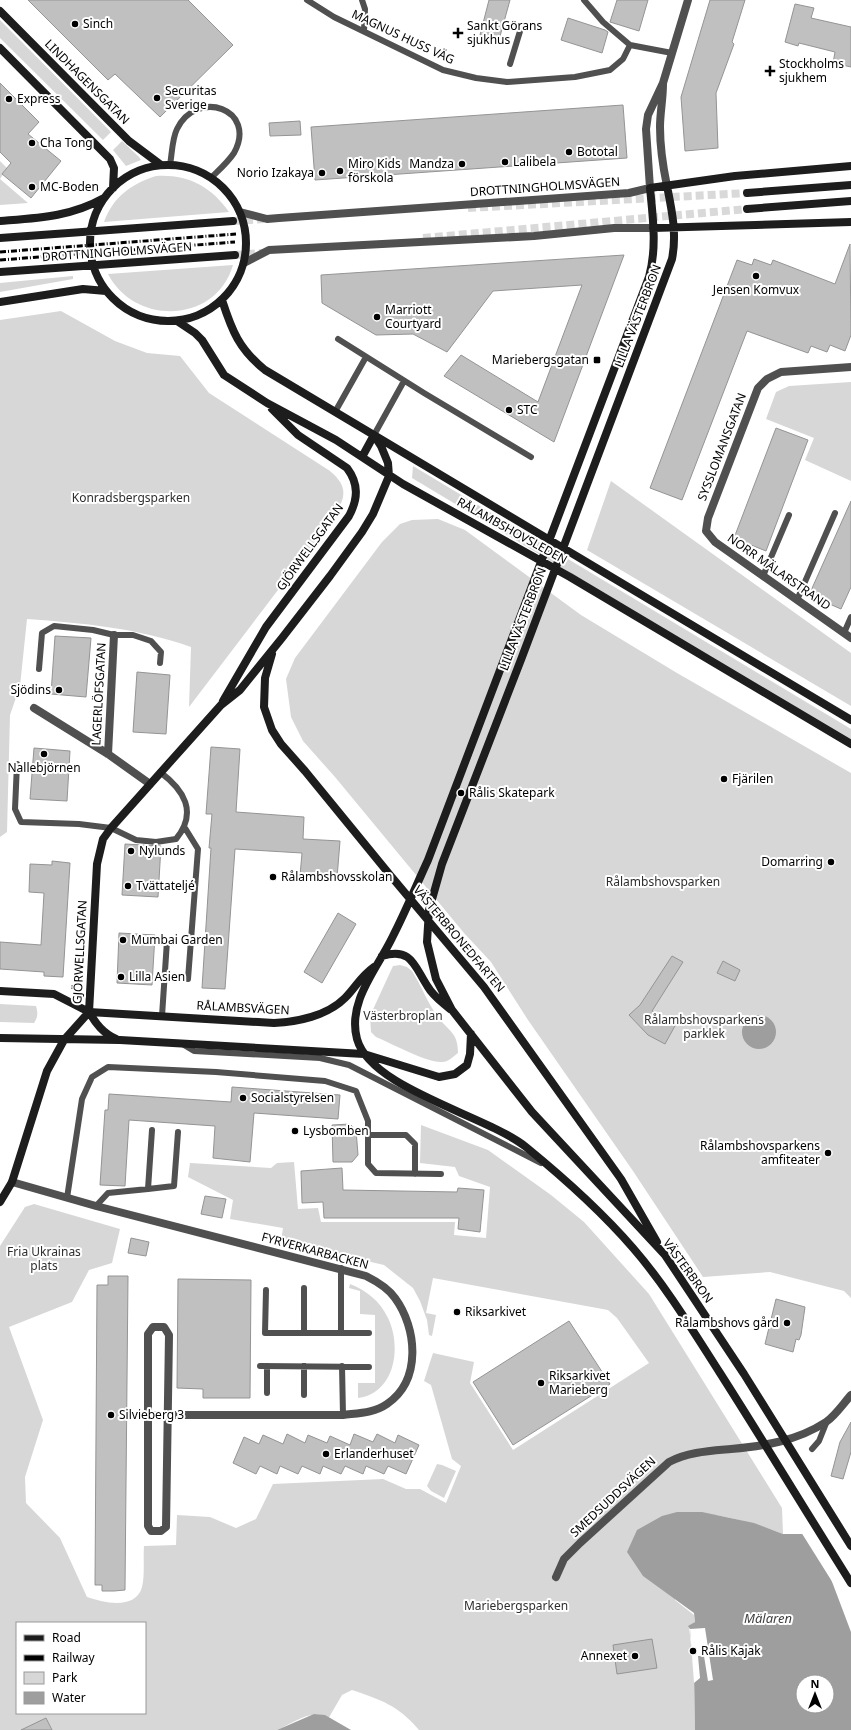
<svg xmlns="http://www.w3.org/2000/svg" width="851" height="1730" font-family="'Noto Sans',sans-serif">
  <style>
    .green { fill: #d7d7d7; fill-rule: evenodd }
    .water { fill: #9e9e9e; fill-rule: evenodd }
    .pier { fill: #fff }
    .building { fill: #c0c0c0; stroke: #949494 }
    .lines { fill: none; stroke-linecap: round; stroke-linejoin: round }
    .secondary-tunnel { stroke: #d9d9d9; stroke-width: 8; stroke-dasharray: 8 4; stroke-linecap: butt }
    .lane { stroke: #505050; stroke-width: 6 }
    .street { stroke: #505050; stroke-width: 8 }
    .secondary { stroke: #1d1d1d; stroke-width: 8 }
    .rail { stroke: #000; stroke-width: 3; stroke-dasharray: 6 2 1 2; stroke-linecap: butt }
    .poi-dot { fill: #000; stroke: #fff; stroke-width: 1.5 }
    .labels { text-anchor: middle; stroke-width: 4; stroke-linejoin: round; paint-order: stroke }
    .poi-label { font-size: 12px; fill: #000; stroke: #fff; text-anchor: start }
    .street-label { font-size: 12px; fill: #000; stroke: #fff }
    .park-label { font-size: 12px; fill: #2e2e2e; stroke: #fff }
    .water-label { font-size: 13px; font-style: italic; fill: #3f3f3f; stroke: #fff }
  </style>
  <rect width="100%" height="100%" fill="#fff"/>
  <path class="green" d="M0,20L111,132L103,140L0,38Z
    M122,141L139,157L141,160L126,166L113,150Z
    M0,161L7,168L0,179L28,203L0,205Z
    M156,176C187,174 211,186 229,212L104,222C113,197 131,184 156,176Z
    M233,265C216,324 135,326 108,274Z
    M73,276V279L0,292V283Z
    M61,311L115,341L147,353L180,356L209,393L330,471C350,488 345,499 332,519L189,707L191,647C138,628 82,623 27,619L20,686L10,715L7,832L0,837V320Z
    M851,382V481L805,460L814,438L766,419L776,392L789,386Z
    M413,466L851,729V741L412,478Z
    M611,481L851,653V706L587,550Z
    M438,519L465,530L581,615L677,673L851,773V1298L844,1291L770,1272L703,1277L633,1171L528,1020L491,962L464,933L335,777L303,741L291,717L286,679L295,658L382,542L400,524L412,520Z
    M400,965L407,967L412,971C421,985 428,1004 438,1017C449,1032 458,1032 458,1053C453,1057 448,1062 442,1062C427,1063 391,1043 376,1037L371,1032L370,1016L393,966Z
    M0,1004L36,1006C38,1013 38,1017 34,1023L0,1022Z
    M421,1125L488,1150L551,1195L584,1222L649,1294L782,1508L783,1534C749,1521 714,1512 677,1512L675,1600L694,1615L695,1622L689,1626L694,1674L695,1730H419C398,1705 381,1700 352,1690L342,1695L328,1719C315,1706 291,1724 277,1730H0V1246L25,1207L34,1204L120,1229L112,1263L89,1270L72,1302L9,1327L43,1420L25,1477L26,1503L60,1538L87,1597C104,1603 136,1610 142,1587C145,1575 143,1559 144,1546L176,1545L177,1515L210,1517L236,1528L256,1519L273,1484L383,1479L406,1489H420L446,1503L461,1466L452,1459L431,1385L424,1381L433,1353L474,1362L470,1383L513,1450L649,1363L617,1318L608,1310L433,1278L426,1313L436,1315L432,1336L429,1335L427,1320L420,1301L413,1288L384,1265L281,1241L283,1228L230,1219L233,1200L188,1177L190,1163L271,1168L277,1163L294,1162L298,1209L318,1208L321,1222H455L454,1235L486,1238L490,1187L459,1176L455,1167L420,1163ZM17,1623H145V1713H17Z
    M350,1284C366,1290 380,1301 388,1318C402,1347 395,1393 358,1398V1383H375V1315L360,1314V1291L349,1288Z
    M437,1464L442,1465L456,1471L444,1498L431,1491L427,1486Z"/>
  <path class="water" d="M742 1032a17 17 0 1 1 34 0a17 17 0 1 1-34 0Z
    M677,1512H702L754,1523L783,1534H802L811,1526L851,1632V1730H695L694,1674L690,1629L688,1626L695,1622L694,1613L643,1576L627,1552L637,1530L662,1516ZM803,1682H827V1706H803Z
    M314,1714L325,1715L351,1730H277Z"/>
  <path class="pier" d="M844,1499L851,1511V1600L820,1522Z
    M810,1524L813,1525L838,1591L801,1532Z
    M705,1628L713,1680L708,1681L704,1656H698L700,1678L694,1683L690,1629Z"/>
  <path class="building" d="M28,0H188L233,45L160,117L115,74L108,80Z
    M489,0H510L499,40L480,35Z
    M617,0H648L639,31L610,22Z
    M710,0H745L732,42L734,44L716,93L718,148L685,151L681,97Z
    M795,4L814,8L811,18L851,27V67L833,63L835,52L799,43L798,46L785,42Z
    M568,18L605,30L608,32L602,53L561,40Z
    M0,83L39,122L28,134L61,161L31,198L2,174L11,163L0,152Z
    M623,105L627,158L315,180L311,127Z
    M300,121L301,135L270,136L269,123Z
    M850,244L851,335L845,351L830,345L827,352L811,346L808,353L747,331L682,500L650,488L737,260L752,265L754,259L771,265L773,260L835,284Z
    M624,255L554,442L444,376L461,355L538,402L582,285L493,291L447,352L413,334L376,335L322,303L321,275Z
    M776,428L808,440L766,551L734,538Z
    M851,501V587L841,609L809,595Z
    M55,636L91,638L86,697L51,694Z
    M137,672L170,675L166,734L133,732Z
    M211,747L240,749L236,812L304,817L303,839L340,841L337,878L300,876L302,853L235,849L225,989L202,988L211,848H209L212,814H206Z
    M34,748L70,751L67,801L30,799Z
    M125,844L161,846L158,897L122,895Z
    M52,861L70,863L63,977L44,976V972L0,969V942L41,945L44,893L29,892L30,864L52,865Z
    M338,913L356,924L322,983L304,972Z
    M119,933L155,935L152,985L117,983Z
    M672,956L683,962L652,1011L676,1024L665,1044L648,1035L629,1015L640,1005Z
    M723,961L740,970L735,981L717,973Z
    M232,1087L340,1095L338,1119L254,1113L250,1162L213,1158L215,1126L129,1120L125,1186L100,1185L105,1110H108L109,1094L231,1102Z
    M350,1124L356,1130L358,1155L352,1162H333L332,1125Z
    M342,1168L343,1190L457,1192L458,1188L484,1190L480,1232L458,1229L459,1218H324L323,1202L302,1203L301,1171Z
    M205,1196L226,1199L222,1218L201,1214Z
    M131,1238L149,1242L146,1256L128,1253Z
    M108,1276H128L125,1590L114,1591H102V1585H95L97,1285H108Z
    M178,1279L251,1280L250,1398H203V1389L177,1388Z
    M776,1299L805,1307L801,1335L799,1340L796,1339L793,1352L765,1344Z
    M569,1321L610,1384L513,1445L473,1382Z
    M851,1422V1452L843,1479L831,1476L840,1442Z
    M287,1434L305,1443L308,1435L327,1443L330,1436L350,1445L354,1434L373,1442L377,1434L395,1443L398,1435L419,1445L406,1474L388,1466L384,1474L366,1466L363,1474L345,1466L341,1474L323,1466L320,1474L302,1466L298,1474L280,1466L277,1474L260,1466L256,1474L233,1463L244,1437L259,1444L263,1435L283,1444Z
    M652,1639L657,1668L617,1674L613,1645Z
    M46,1718L52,1730H21Z"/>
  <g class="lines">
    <path class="secondary-tunnel" d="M468,208L747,193
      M233,221L264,219
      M423,238L747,209
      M235,255L263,253"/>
    <path class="lane" d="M307,0L334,17L443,70L476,78L507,82L575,77L610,70L623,59L630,45L672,53
      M362,0L365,9L364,31
      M584,0L603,22L630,45
      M510,64L521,28
      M170,165C172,154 172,139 177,129C197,88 258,109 234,153C228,162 219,170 211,178
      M338,339L424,393L531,457
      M335,412L366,357
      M374,435L404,381
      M763,576L789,515
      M797,600L835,513
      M844,633L851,617
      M39,669L42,633L54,626L93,630L114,635H133L151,641L161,652L160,663
      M17,764L15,809L21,822L79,824L111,828L136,840L156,842L176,839C198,812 184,790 160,772
      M185,828L198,849L188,979
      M162,1016L167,941
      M184,1045L194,1051L320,1058L349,1065L541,1163
      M368,1135H406L415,1144V1174
      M148,1189L174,1186L178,1132
      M67,1198L82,1099L92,1077L108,1067L216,1072L325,1081L356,1091L368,1121V1164L376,1173L441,1174
      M96,1206L108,1193L148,1189L152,1130
      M266,1290L265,1333H369
      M304,1333V1288
      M341,1333V1268
      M260,1366L369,1367
      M267,1366V1393
      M342,1366L343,1415
      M304,1395V1366
      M812,1449L819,1441L827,1421"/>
    <path class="street" d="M663,84C663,99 660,113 660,127C660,147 663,167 667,186
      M240,212L267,219L279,218L629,193L650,188L646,129L648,115L663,83L688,0
      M244,263L269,250L534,236L614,228H653
      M851,367L781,372L767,379L758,388L708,518L706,531L715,542L851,638
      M34,708L108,754L150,784
      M108,754L114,635
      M12,1182L96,1206L366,1276C378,1282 388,1288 395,1298C417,1328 422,1380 387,1404C374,1413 359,1413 343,1415H148
      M153,1327H164L169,1335L166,1527L161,1531H151L148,1526V1334Z
      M556,1577L564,1559L580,1543L669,1462C688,1452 709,1451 731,1449C764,1446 797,1441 826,1422C835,1416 843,1404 851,1395"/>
    <path class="secondary" d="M0,11L129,141L161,165
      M0,48L110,159L114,168L113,188
      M90 243a78 78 0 1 1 156 0a78 78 0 1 1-156 0Z
      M851,166L735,176L650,188C653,218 657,248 649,277L428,860C416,886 405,913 392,938C377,969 347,1002 357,1039C371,1089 486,1115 526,1147C564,1178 601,1211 633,1248C666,1286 693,1331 720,1373C764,1442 807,1513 851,1583
      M667,186C672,211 677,234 672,259L522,657L442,864L429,910L427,942L436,979L452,1010L532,1112L665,1255L744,1374L851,1546
      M747,193L851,185
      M747,209L851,201
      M0,221C38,218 70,217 104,198
      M653,228L851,222
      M0,238L233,221
      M0,272L235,255
      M222,300C232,331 239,349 265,370L851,720
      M0,302L83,289L106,291
      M177,321L195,333L202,340L224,375L267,403L336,440L403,484L570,577L851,744
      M362,457L374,435
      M272,654L265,678L264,707L272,730L281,744L305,771L390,875L484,987L621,1179L657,1242
      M223,701L266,627L349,516C358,499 359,484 347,468L298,435L272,409
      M382,956C412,947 414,966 428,987C433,996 442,1002 450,1009
      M0,991L54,994L89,1012L274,1023C297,1022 327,1016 345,998C356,987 360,977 374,967
      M89,1012C96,1024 103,1033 116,1039
      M0,1038L120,1040L364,1054L439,1077L455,1074L467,1065L470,1054L471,1034
      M0,1202L12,1182L47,1071L64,1040L89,1012L97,864L103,839L111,828L221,705L240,690L282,638L330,576L362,532L373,514L389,476L388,463L381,446L374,435"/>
    <path class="rail" d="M0,252L236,234
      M0,260L235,242"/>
  </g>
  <g class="poi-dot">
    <circle cx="75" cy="24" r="4"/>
    <path d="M456 27h4v4h4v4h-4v4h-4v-4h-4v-4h4z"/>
    <path d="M768 65h4v4h4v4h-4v4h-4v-4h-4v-4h4z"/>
    <circle cx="157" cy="98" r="4"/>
    <circle cx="9" cy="99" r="4"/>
    <circle cx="32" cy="143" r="4"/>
    <circle cx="569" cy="152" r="4"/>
    <circle cx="505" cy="162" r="4"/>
    <circle cx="462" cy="164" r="4"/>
    <circle cx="340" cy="171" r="4"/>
    <circle cx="322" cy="173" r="4"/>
    <circle cx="32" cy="187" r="4"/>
    <circle cx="756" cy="276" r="4"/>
    <circle cx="377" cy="317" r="4"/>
    <rect x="593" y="356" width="8" height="8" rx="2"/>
    <circle cx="509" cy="410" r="4"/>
    <circle cx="59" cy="690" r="4"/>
    <circle cx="44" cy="754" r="4"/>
    <circle cx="724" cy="779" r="4"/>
    <circle cx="461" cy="793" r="4"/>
    <circle cx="131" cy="851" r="4"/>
    <circle cx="831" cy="862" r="4"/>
    <circle cx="273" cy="877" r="4"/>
    <circle cx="128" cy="886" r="4"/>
    <circle cx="123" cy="940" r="4"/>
    <circle cx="121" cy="977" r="4"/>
    <circle cx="243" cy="1098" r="4"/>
    <circle cx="295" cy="1131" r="4"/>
    <circle cx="828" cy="1153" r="4"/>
    <circle cx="457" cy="1312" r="4"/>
    <circle cx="787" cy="1323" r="4"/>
    <circle cx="541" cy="1383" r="4"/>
    <circle cx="111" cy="1415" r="4"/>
    <circle cx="326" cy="1454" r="4"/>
    <circle cx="693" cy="1651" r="4"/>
    <circle cx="635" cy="1656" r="4"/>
  </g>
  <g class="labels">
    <g class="poi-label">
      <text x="83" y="28">Sinch</text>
      <text x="467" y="30">Sankt Görans<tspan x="467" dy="14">sjukhus</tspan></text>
      <text x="779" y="68">Stockholms<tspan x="779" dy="14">sjukhem</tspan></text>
      <text x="165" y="95">Securitas<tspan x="165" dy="14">Sverige</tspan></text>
      <text x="17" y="103">Express</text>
      <text x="40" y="147">Cha Tong</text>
      <text x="577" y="156">Bototal</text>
      <text x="513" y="166">Lalibela</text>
      <text x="348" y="168">Miro Kids<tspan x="348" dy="14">förskola</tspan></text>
      <text x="454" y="168" text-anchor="end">Mandza</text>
      <text x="314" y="177" text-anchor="end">Norio Izakaya</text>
      <text x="40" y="191">MC-Boden</text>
      <text x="756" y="294" text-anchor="middle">Jensen Komvux</text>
      <text x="385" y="314">Marriott<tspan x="385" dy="14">Courtyard</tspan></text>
      <text x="589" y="364" text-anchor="end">Mariebergsgatan</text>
      <text x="517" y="414">STC</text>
      <text x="51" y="694" text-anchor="end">Sjödins</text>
      <text x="44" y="772" text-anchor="middle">Nallebjörnen</text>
      <text x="732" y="783">Fjärilen</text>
      <text x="469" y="797">Rålis Skatepark</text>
      <text x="139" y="855">Nylunds</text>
      <text x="823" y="866" text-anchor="end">Domarring</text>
      <text x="281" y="881">Rålambshovsskolan</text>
      <text x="136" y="890">Tvättateljé</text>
      <text x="131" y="944">Mumbai Garden</text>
      <text x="129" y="981">Lilla Asien</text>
      <text x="251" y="1102">Socialstyrelsen</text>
      <text x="303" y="1135">Lysbomben</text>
      <text x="820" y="1150" text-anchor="end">Rålambshovsparkens<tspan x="820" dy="14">amfiteater</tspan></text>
      <text x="465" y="1316">Riksarkivet</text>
      <text x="779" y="1327" text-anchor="end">Rålambshovs gård</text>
      <text x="549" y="1380">Riksarkivet<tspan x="549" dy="14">Marieberg</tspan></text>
      <text x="119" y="1419">Silvieberg 3</text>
      <text x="334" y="1458">Erlanderhuset</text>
      <text x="701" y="1655">Rålis Kajak</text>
      <text x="627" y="1660" text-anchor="end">Annexet</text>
    </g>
    <g class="street-label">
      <text transform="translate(403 37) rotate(25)" y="4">MAGNUS HUSS VÄG</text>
      <text transform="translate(87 82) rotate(45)" y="4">LINDHAGENSGATAN</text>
      <text transform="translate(545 187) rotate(-4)" y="4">DROTTNINGHOLMSVÄGEN</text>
      <text transform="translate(117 252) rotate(-4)" y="4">DROTTNINGHOLMSVÄGEN</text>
      <text transform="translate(638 316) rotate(-69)" y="4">LILLA VÄSTERBRON</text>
      <text transform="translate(722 447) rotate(-69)" y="4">SYSSLOMANSGATAN</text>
      <text transform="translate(512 531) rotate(29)" y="4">RÅLAMBSHOVSLEDEN</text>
      <text transform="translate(310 547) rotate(-54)" y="4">GJÖRWELLSGATAN</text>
      <text transform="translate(779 572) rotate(35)" y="4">NORR MÄLARSTRAND</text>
      <text transform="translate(523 619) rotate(-69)" y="4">LILLA VÄSTERBRON</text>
      <text transform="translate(99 694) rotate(-87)" y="4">LAGERLÖFSGATAN</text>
      <text transform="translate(459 939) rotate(50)" y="4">VÄSTERBRONEDFARTEN</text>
      <text transform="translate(80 952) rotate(-87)" y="4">GJÖRWELLSGATAN</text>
      <text transform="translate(243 1008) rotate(3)" y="4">RÅLAMBSVÄGEN</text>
      <text transform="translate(315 1251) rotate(15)" y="4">FYRVERKARBACKEN</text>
      <text transform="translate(688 1271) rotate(54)" y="4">VÄSTERBRON</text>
      <text transform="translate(613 1497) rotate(-43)" y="4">SMEDSUDDSVÄGEN</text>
    </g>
    <g class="park-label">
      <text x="131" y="502">Konradsbergsparken</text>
      <text x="663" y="886">Rålambshovsparken</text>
      <text x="403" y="1020">Västerbroplan</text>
      <text x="704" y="1024">Rålambshovsparkens<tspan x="704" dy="14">parklek</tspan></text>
      <text x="44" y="1256">Fria Ukrainas<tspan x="44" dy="14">plats</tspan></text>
      <text x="516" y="1610">Mariebergsparken</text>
    </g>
    <g class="water-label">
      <text x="768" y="1623">Mälaren</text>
    </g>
  </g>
  <rect x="16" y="1622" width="130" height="92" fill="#ffffff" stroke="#999999"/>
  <rect x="24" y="1635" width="20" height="6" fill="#1d1d1d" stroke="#999999"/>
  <text x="52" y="1642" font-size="12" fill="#000000">Road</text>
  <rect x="24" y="1655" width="20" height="6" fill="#000000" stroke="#999999"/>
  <text x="52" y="1662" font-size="12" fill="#000000">Railway</text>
  <rect x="24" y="1672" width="20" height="12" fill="#d7d7d7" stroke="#999999"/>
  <text x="52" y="1682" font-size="12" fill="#000000">Park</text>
  <rect x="24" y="1692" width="20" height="12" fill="#9e9e9e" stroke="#999999"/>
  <text x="52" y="1702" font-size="12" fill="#000000">Water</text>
  <g transform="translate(815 1694)"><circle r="19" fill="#ffffff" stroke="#999999"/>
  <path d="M0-3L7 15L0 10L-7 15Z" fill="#000000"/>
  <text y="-6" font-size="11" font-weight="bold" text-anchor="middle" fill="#000000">N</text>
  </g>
</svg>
